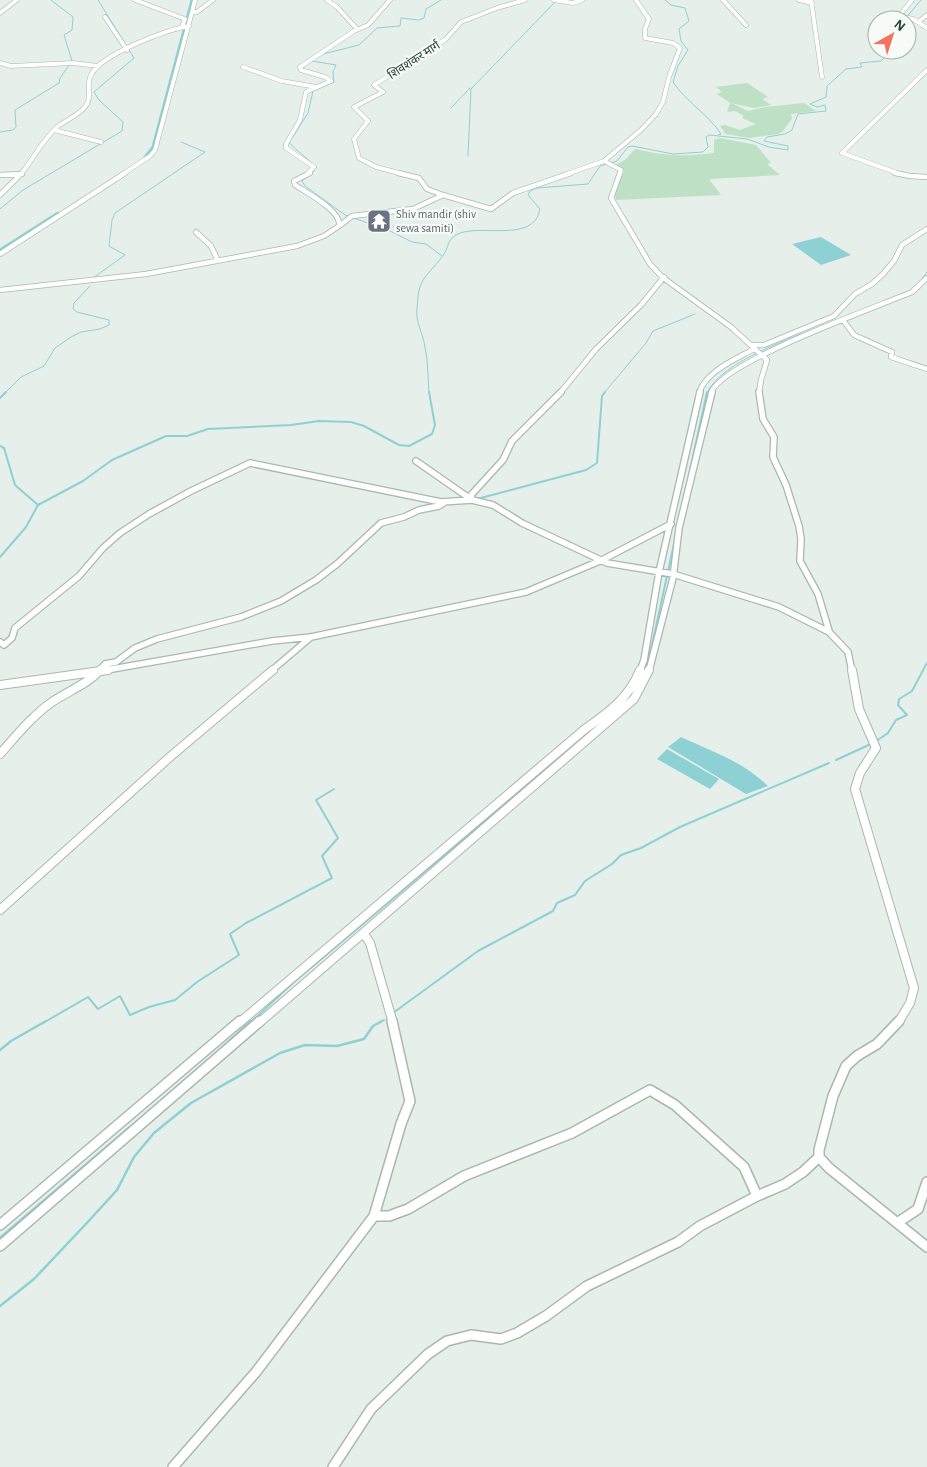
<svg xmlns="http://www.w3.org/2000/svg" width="927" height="1467" font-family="'Alegreya Sans','Noto Sans Devanagari',sans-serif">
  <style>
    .green { fill: #bee0c4 }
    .water { fill: #8dd1d5 }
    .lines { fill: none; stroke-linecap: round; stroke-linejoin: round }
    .stream-far2 { stroke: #8dd1d5; stroke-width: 1 }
    .stream-far1 { stroke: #8dd1d5; stroke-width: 2 }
    .stream { stroke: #8dd1d5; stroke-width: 2.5 }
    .canal-far1 { stroke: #8dd1d5; stroke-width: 3 }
    .canal { stroke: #8dd1d5; stroke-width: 4.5 }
    .minor-far4-casing { stroke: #a8b8b0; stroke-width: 5 }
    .minor-far3-casing { stroke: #a8b8b0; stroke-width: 6 }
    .minor-far2-casing { stroke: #a8b8b0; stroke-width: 8 }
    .minor-far1-casing { stroke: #a8b8b0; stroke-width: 10 }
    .minor-casing { stroke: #a8b8b0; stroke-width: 12 }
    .minor-far4 { stroke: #fff; stroke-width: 4 }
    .minor-far3 { stroke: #fff; stroke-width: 4.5 }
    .minor-far2 { stroke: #fff; stroke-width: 5.5 }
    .minor-far1 { stroke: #fff; stroke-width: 8 }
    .minor { stroke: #fff; stroke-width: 9 }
    .labels { text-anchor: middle; stroke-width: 4.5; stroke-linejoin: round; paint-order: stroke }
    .far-street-label { font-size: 12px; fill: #244236; stroke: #f7fbf8 }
    .far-worship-label { font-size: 12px; fill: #5b616d; stroke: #f7fbf8; text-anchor: start }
  </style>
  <rect width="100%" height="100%" fill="#e6efea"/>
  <path class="green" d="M747,83L768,97L762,99L771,105L754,108L731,103L748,111L765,107L804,103L816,111L791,114L792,119L782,132L778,134L749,138L726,134L720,126L725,125L740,130L756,124L742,118L744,116L735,111L727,112L730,103L717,94L722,92L716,87Z
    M720,138L756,145L771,163L767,164L780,175L709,179L721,195L616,200L615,194L623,171L622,168L615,165L625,160L635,149C665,156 683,157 714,153V140Z"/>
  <path class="water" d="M821,237L851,255L821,265L792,244Z
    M681,737C713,752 742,761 768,786L746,794L668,747Z
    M667,749L719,779L710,789L657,759Z"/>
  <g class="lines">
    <path class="stream-far2" d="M665,0L671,5L685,8L689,21L679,29L681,41L688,50L678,66L673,82C686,102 708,114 721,134L718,135
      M904,20L921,0
      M877,38L875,42L877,48
      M323,54L359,45L377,28L400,26L401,18L419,20L424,18L426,9L441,0
      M451,108L470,88
      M0,132L13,130L16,127L15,110L59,83L60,78L72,61L64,35L72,30L73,17L51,0
      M468,156L471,89L556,1
      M311,173L314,171L315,166L289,143L308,113L313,91L334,82L333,72L336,65L312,61L315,59
      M308,176L302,181L305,186L345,215L388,230L412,242L426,244L442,256
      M0,209L23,190L122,131L123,122L99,100L94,92L134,58L98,0
      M93,278L125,255L109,246L112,220L115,213L205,152L181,142
      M920,282L927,272
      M5,393L21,377L44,366L55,348L71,337L81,332L100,329L109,325V320L77,312L73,309L74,303L90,286
      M429,393C428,378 428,362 425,347C423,333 415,322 417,307C418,300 418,290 421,284C426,273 438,264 444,254C449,247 447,240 456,235C477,222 534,245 540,209L528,195L530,191L537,188L588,184L600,166L617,161L628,147L632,146L673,154L703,152L708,147L706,137L709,135L747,139L769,147L788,150V146L764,141L767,137L785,134L792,130L798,114L826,111L825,105L817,107L810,104L826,97L827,86L846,69L862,67L860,63L881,61L885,57L878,50
      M604,393L646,343L653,331L695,314
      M707,393C722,360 796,337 829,323"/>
    <path class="stream-far1" d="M0,398L6,392
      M0,446L4,448L15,485L38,505
      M477,499L586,470L597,463L602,396L605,392
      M0,557L26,527L38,505L83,481L112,460L166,436H187L208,429L291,425L319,421L351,422L364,426L399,445L409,446L432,434L435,425L429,392
      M647,668L707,392
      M875,742L888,733L896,720L907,715L898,705L899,699L912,691L927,663
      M836,760L871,744
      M393,1013L478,951L553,911L557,903L575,895L585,881L612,864L621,855L641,848L680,827L829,763
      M43,1023L88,997L98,1009L120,996L130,1015L149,1007L175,1000L197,982L239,955L230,934L246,923L332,878L322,856L338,838L316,800L334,789
      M250,1023L293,983L596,727
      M379,1023L384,1020"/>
    <path class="stream" d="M0,1050L11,1041L46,1021
      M213,1056L251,1021
      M0,1238L130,1127
      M0,1306L34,1279L85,1225L117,1190L134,1157L154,1133L191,1103L280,1053L305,1045L337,1046L364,1039L373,1026L382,1021"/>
    <path class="canal-far1" d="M143,160L153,147L192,0"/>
    <path class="canal" d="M0,251L58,214"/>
    <g class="minor-far4-casing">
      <path id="minor-far4" d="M135,0L185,19L182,27
        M327,0L337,7L357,29
        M554,0L573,3L582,0
        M723,0L746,25
        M799,0L812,3
        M811,0L822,77
        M912,0L899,16L913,19L927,28
        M192,12L195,0
        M0,13L17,0
        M105,17L127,50
        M918,22L927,15
        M0,63L11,66L73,63L98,66
        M243,67L282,81L316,87
        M54,130L101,142
        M21,174C33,159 42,141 56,128C65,120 76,117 84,108C94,98 85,87 91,75C101,54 166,30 189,26
        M123,174L150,156L155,150L192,12H197L213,0
        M307,174L314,167L286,148V144L300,120L306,92L331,81L325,77L301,70L300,67L354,31L368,25L390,0
        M403,174L376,167L359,158L354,139L368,121L354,107L383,92L374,85L446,39L461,22L497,8L525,0
        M567,174L604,161
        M620,174L621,170L604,161L642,129L656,114L663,102L669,77L680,48L673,43L645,38V29L649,19L636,0
        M900,174L842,153L927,70"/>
    </g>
    <g class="minor-far3-casing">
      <path id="minor-far3" d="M398,173L419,178L427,189L443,195
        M620,173L611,198L650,264L662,277L731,327L767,360L761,380L759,393
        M895,173L910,176L927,177
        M0,175L22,174
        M0,195L22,173
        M339,226L352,216L413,209L443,195L491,209L513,193L571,173
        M196,232L211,246L218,261
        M0,254L125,173
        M0,290L146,274L297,246L324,236L339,226C342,211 307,193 295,185L294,181L310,173
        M843,320L854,335L892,352L891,357L927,369
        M751,345H764L834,316L855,294L872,284L883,274L894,261L902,245L927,229
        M560,393L596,349L641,305L664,277
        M699,393C706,371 736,359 754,349
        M711,393C721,362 877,307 912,292L927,278"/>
    </g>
    <g class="minor-far2-casing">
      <path id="minor-far2" d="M561,392L512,441L503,460L471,495L472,500L493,505L522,523L607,563L673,574L779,607L829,632L848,652L852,671
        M759,392L763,419L774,437L773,457L786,485L799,526L801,539L800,561L818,594L829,631
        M416,461L472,500
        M0,642L4,645L12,638L15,628L79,576L103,548L120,533L149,514L191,491L250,463L441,502L472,500
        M99,671L105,664L116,662L135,648L157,639L241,617L281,601L316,580L337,564L381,523L404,517L419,510L439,506L445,502
        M101,671L272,641L311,637L526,592L602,560L671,524
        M271,671L311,637
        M640,671L644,660L659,572L700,392
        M649,671L673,578L679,528L712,392"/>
    </g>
    <g class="minor-far1-casing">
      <path id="minor-far1" d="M852,670L859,709L876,748L860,773L855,789L914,988L910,1003L898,1023
        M0,685L108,670
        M0,754C16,736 32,716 52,702C68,691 88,684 100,670
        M0,910L171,756L273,670
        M364,934L370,943L393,1023
        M239,1023L585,729C608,713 630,697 640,670
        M259,1023L634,699L649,670"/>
    </g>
    <g class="minor-casing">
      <path id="minor" d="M899,1021L877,1044L857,1056L846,1066L833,1096L819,1150V1157L829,1168L927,1247
        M374,1216H389L408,1209L464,1176L572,1133L650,1090L675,1105L744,1167L757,1196
        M897,1223L918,1209L927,1182
        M0,1225L240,1021
        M0,1246L260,1021
        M173,1467L256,1372L374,1216L401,1124L410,1101L392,1021
        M333,1467L371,1409L428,1354L447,1341L471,1335L501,1339L517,1333L546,1316L587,1286L678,1242L700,1226L757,1196L785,1184L803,1172L819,1157"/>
    </g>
    <use href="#minor-far4" class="minor-far4"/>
    <use href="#minor-far3" class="minor-far3"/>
    <use href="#minor-far2" class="minor-far2"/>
    <use href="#minor-far1" class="minor-far1"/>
    <use href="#minor" class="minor"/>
  </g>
  <defs>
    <g id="temple-square" transform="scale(1.25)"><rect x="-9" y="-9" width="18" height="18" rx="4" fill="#6b7280" stroke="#f7fbf8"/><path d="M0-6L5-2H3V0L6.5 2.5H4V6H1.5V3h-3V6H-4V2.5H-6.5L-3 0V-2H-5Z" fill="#fff"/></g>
  </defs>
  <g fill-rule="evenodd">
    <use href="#temple-square" x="379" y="221"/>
  </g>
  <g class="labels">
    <g class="far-street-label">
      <text transform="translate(414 60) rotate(-33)" y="4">शिवशंकर मार्ग</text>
    </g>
    <g class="far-worship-label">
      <text x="396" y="218">Shiv mandir (shiv<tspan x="396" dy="14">sewa samiti)</tspan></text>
    </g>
  </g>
  <g transform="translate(892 35) rotate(39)"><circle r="24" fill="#f7fbf8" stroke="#a3b1aa"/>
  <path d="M0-4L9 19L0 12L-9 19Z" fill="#f5725d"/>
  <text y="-8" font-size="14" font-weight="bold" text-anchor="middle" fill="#244236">N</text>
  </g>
</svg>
